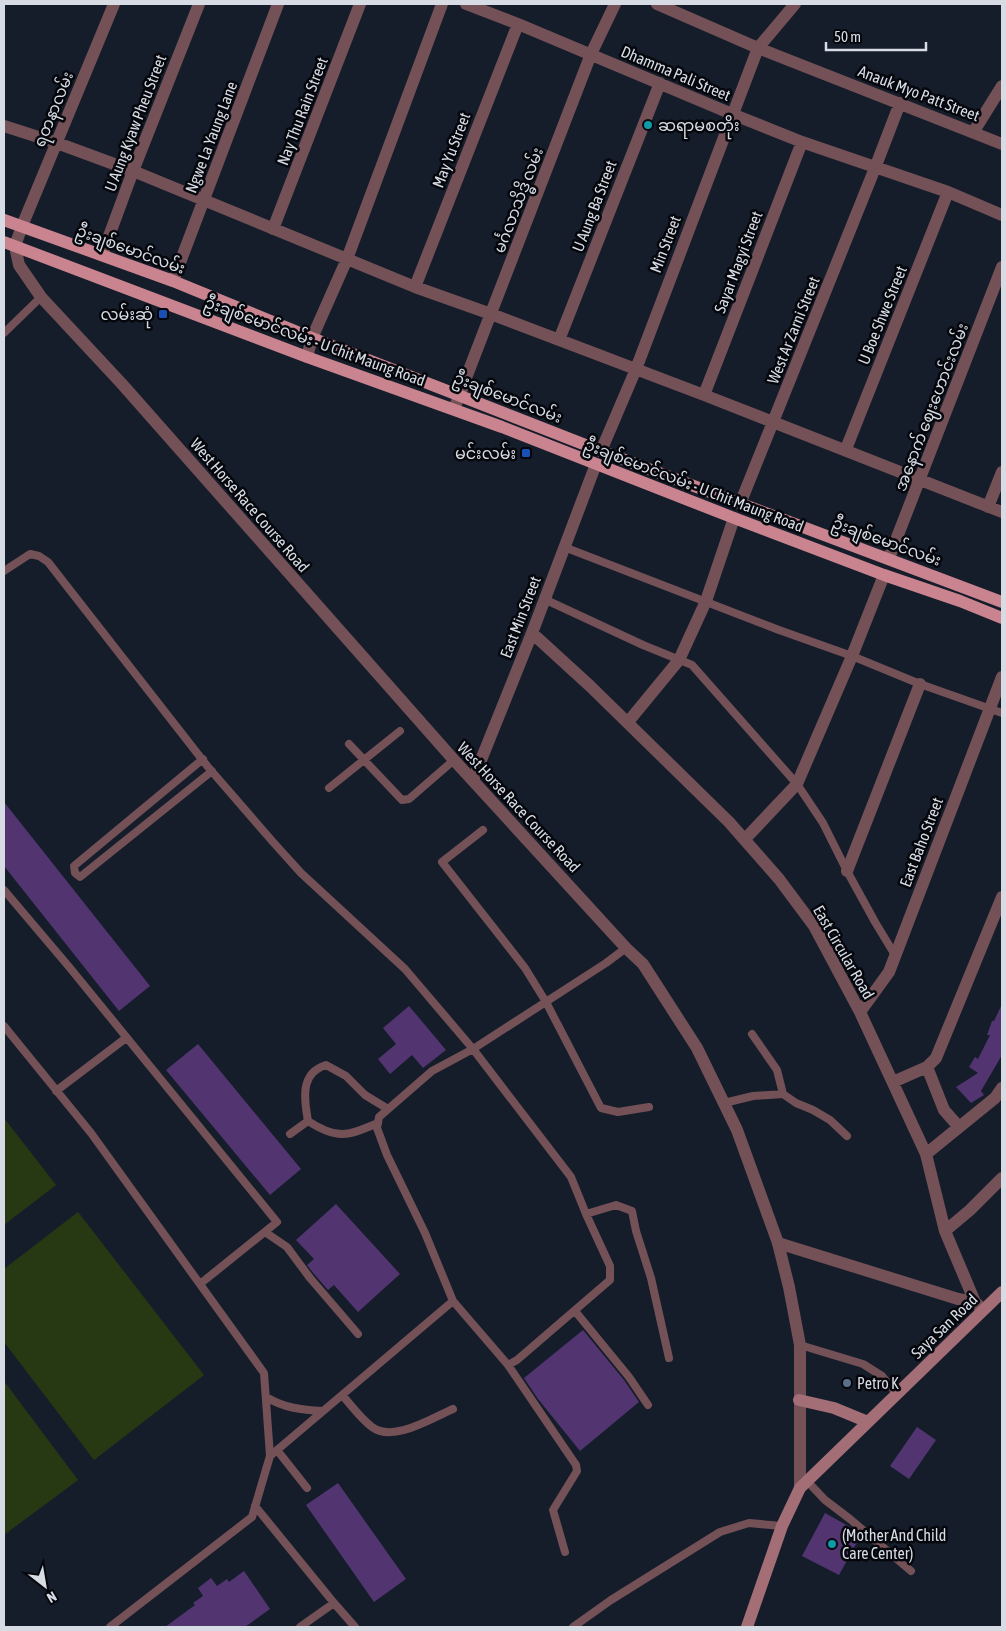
<svg xmlns="http://www.w3.org/2000/svg" width="1006" height="1631" font-family="'Asap Condensed','Noto Sans Myanmar',sans-serif">
  <style>
    .green { fill: #273912 }
    .building { fill: #523470 }
    .lines { fill: none; stroke-linecap: round; stroke-linejoin: round }
    .service { stroke: #735156; stroke-width: 8 }
    .minor { stroke: #735156; stroke-width: 12 }
    .tertiary { stroke: #735156; stroke-width: 12 }
    .secondary { stroke: #a46e76; stroke-width: 12 }
    .primary { stroke: #ca848f; stroke-width: 12 }
    .culture-dot { fill: #0f9aa8; stroke: #05070c; stroke-width: 2 }
    .transit-dot { fill: #1a4fb4; stroke: #05070c; stroke-width: 2 }
    .service-dot { fill: #5c6f8a; stroke: #05070c; stroke-width: 2 }
    .labels { text-anchor: middle; stroke-width: 5; stroke-linejoin: round; paint-order: stroke }
    .street-label { font-size: 16px; fill: #d6dbe4; stroke: #05070c }
    .poi-label { font-size: 16px; fill: #d6dbe4; stroke: #05070c; text-anchor: start }
  </style>
  <rect width="100%" height="100%" fill="#151d2a"/>
  <path class="green" d="M4,1118L56,1185L4,1225Z
    M78,1212L204,1375L94,1460L4,1342V1269Z
    M4,1381L78,1480L4,1535Z"/>
  <path class="building" d="M4,802L150,986L119,1011L4,866Z
    M1002,1004V1055L981,1091L984,1095L971,1103L956,1087L978,1073L969,1067L975,1057L978,1059L990,1035H987L992,1021H994Z
    M409,1006L446,1050L423,1068L412,1055L390,1074L378,1059L396,1044L383,1028Z
    M198,1044L301,1169L270,1195L166,1070Z
    M336,1204L400,1274L358,1312L334,1285L328,1290L314,1274L307,1265L314,1259L296,1240Z
    M583,1330L624,1380L639,1402L580,1451L538,1399L524,1378Z
    M917,1427L936,1440L909,1479L890,1466Z
    M338,1483L406,1579L374,1602L306,1505Z
    M825,1513L850,1527L861,1535L839,1575L802,1556Z
    M244,1571L270,1609L245,1627H165L195,1605L193,1603L203,1596L198,1588L211,1578L217,1586L227,1579L229,1582Z"/>
  <g class="lines">
    <path class="service" d="M4,333L41,297
      M564,547L779,630L852,656L920,684L1002,713
      M4,571L30,554L39,556L48,562L208,767L273,842L301,873L405,969L473,1049L571,1177L586,1214L610,1266V1280L517,1360L508,1365L453,1301L270,1456
      M544,599L643,645L692,665L797,784L823,823L847,871L875,922L895,955
      M349,744L402,800L409,799L454,760
      M203,759L86,856L74,866L75,873L80,877L212,771
      M329,788L400,731
      M483,830L442,862L525,968L546,1002L601,1108L618,1112L649,1107
      M4,890L70,968L277,1222L200,1284
      M4,1026L91,1133L264,1373L270,1456L252,1517L110,1627
      M752,1034L777,1070L783,1094
      M56,1091L126,1038
      M724,1103L753,1096L783,1094L796,1103L813,1110L830,1120L847,1136
      M378,1123C347,1136 337,1140 308,1121C304,1099 300,1073 326,1065L346,1076L365,1095L388,1109
      M290,1134L308,1121
      M586,1214L616,1205L632,1211L636,1231L651,1278L669,1358
      M265,1232L287,1247L310,1278L358,1334
      M453,1301L425,1233L387,1155L377,1128L379,1117L432,1071L473,1049L606,963L626,948
      M575,1311L629,1377L648,1405
      M800,1345L863,1364L882,1376L897,1394
      M508,1365L576,1465L577,1471L553,1510L565,1552
      M342,1395C351,1405 361,1419 372,1427C393,1443 432,1418 453,1409
      M266,1397C284,1408 302,1410 323,1411
      M277,1450L307,1488
      M807,1481L825,1500L850,1519L911,1571
      M255,1506L334,1603L300,1627
      M334,1603L355,1627
      M573,1627L611,1600L720,1532L749,1523L782,1526"/>
    <path class="minor" d="M466,4L518,24L732,114L802,142L948,192L1002,215
      M657,4L758,48L1002,144
      M4,126L57,143L133,171L415,287L491,314L704,395L1002,512
      M974,131L1002,86
      M22,226L114,4
      M273,229L360,4
      M102,255L133,171L199,4
      M173,281L278,4
      M415,287L518,24
      M559,340L660,83
      M307,357L312,338L347,259L442,4
      M704,395L802,142
      M454,409L591,54L615,4
      M846,449L948,192
      M601,451L636,369L758,48L795,4
      M740,504L875,168L900,103
      M988,507L1002,472
      M889,558L1002,267
      M532,633L590,686L729,822L779,879L814,926L860,1012L926,1154L945,1231L975,1302L983,1310
      M628,722L679,660L706,601L734,518
      M473,780L532,633L596,464
      M745,839L797,784L852,656L884,575
      M847,871L920,684
      M860,1012L889,972L1002,677
      M927,1067L944,1110L959,1127
      M893,1082L927,1067L936,1058L1002,897
      M926,1154L995,1098L1002,1088
      M945,1231L970,1210L1002,1178
      M778,1243L958,1299L975,1302"/>
    <path class="tertiary" d="M22,226L15,246L19,265L41,297L122,384L454,760L626,948L643,964L697,1048L737,1130L778,1243L789,1287L800,1345V1488"/>
    <path class="secondary" d="M799,1400L834,1408L868,1422
      M747,1627L782,1526L800,1488L1002,1292"/>
    <path class="primary" d="M4,220L173,281L312,338L601,451L1002,602
      M4,242L307,357L502,427L734,518L884,575L960,601L1002,618"/>
  </g>
  <g class="culture-dot">
    <circle cx="648" cy="125" r="5"/>
    <circle cx="832" cy="1544" r="5"/>
  </g>
  <g class="transit-dot">
    <rect x="158" y="309" width="10" height="10" rx="2.5"/>
    <rect x="521" y="448" width="10" height="10" rx="2.5"/>
  </g>
  <circle class="service-dot" cx="847" cy="1383" r="5"/>
  <g class="labels">
    <g class="street-label">
      <text transform="translate(676 73) rotate(23)" y="6">Dhamma Pali Street</text>
      <text transform="translate(919 93) rotate(21)" y="6">Anauk Myo Patt Street</text>
      <text transform="translate(53 109) rotate(-68)" y="6">ရတနာလမ်း</text>
      <text transform="translate(302 111) rotate(-69)" y="6">Nay Thu Rain Street</text>
      <text transform="translate(135 123) rotate(-69)" y="6">U Aung Kyaw Pheu Street</text>
      <text transform="translate(211 137) rotate(-69)" y="6">Ngwe La Yaung Lane</text>
      <text transform="translate(451 150) rotate(-69)" y="6">May Yu Street</text>
      <text transform="translate(518 200) rotate(-69)" y="6">မင်္ဂလာသိဒ္ဓိ လမ်း</text>
      <text transform="translate(594 206) rotate(-69)" y="6">U Aung Ba Street</text>
      <text transform="translate(665 244) rotate(-69)" y="6">Min Street</text>
      <text transform="translate(131 249) rotate(20)" y="6">ဦးချစ်မောင်လမ်း</text>
      <text transform="translate(738 262) rotate(-69)" y="6">Sayar Magyi Street</text>
      <text transform="translate(882 315) rotate(-68)" y="6">U Boe Shwe Street</text>
      <text transform="translate(793 330) rotate(-68)" y="6">West Ar Zarni Street</text>
      <text transform="translate(315 341) rotate(20)" y="6">ဦးချစ်မောင်လမ်း - U Chit Maung Road</text>
      <text transform="translate(508 397) rotate(21)" y="6">ဦးချစ်မောင်လမ်း</text>
      <text transform="translate(931 407) rotate(-69)" y="6">အနောက် ဈေးဟောင်းလမ်း</text>
      <text transform="translate(694 485) rotate(21)" y="6">ဦးချစ်မောင်လမ်း - U Chit Maung Road</text>
      <text transform="translate(250 505) rotate(49)" y="6">West Horse Race Course Road</text>
      <text transform="translate(887 541) rotate(20)" y="6">ဦးချစ်မောင်လမ်း</text>
      <text transform="translate(520 617) rotate(-69)" y="6">East Min Street</text>
      <text transform="translate(519 807) rotate(47)" y="6">West Horse Race Course Road</text>
      <text transform="translate(921 842) rotate(-69)" y="6">East Baho Street</text>
      <text transform="translate(844 952) rotate(60)" y="6">East Circular Road</text>
      <text transform="translate(944 1326) rotate(-44)" y="6">Saya San Road</text>
    </g>
    <g class="poi-label">
      <text x="658" y="131">ဆရာမစတိုး</text>
      <text x="153" y="320" text-anchor="end">လမ်းဆုံ</text>
      <text x="516" y="459" text-anchor="end">မင်းလမ်း</text>
      <text x="857" y="1389">Petro K</text>
      <text x="842" y="1541">(Mother And Child<tspan x="842" dy="18">Care Center)</tspan></text>
    </g>
  </g>
  <rect width="1006" height="1631" fill="none" stroke="#d6dbe4" stroke-width="10"/>
  <g transform="translate(45 1586) rotate(149)" stroke="#05070c" stroke-width="4" paint-order="stroke">
  <path d="M0-4L9 19L0 12L-9 19Z" fill="#d6dbe4"/>
  <text y="-8" font-size="14" font-weight="bold" text-anchor="middle" fill="#d6dbe4">N</text>
  </g>
  <path d="M826 42v8h100v-8" fill="none" stroke="#d6dbe4" stroke-width="2.5"/>
  <text x="834" y="42" font-size="15" fill="#d6dbe4" stroke="#05070c" stroke-width="4" paint-order="stroke">50 m</text>
</svg>
